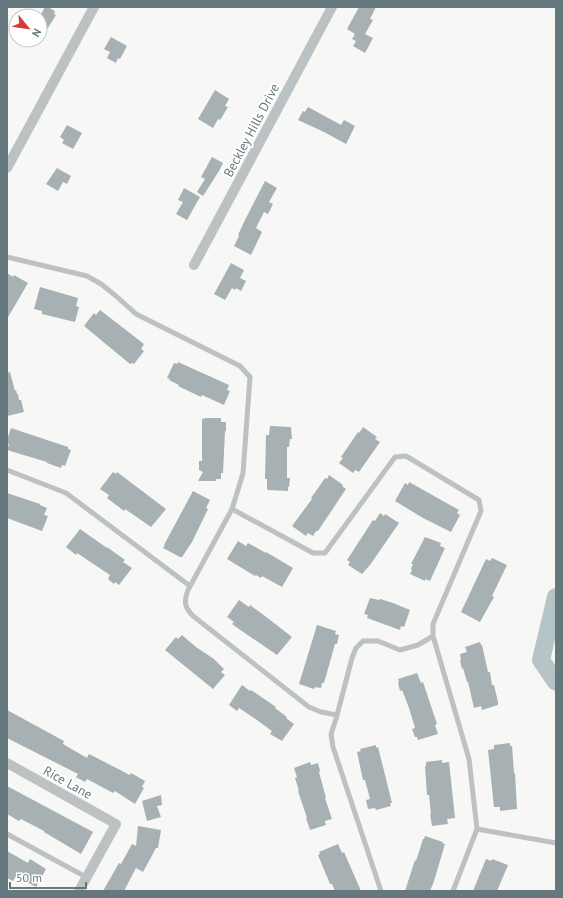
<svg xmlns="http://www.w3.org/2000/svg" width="563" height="898" font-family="'PT Sans',sans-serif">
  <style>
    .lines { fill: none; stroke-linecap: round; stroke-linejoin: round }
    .river { stroke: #b5c4c5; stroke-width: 18 }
    .building { fill: #a7b0b3 }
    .service { stroke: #bcc2c4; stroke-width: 5 }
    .minor { stroke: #bcc2c4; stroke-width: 10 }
    .labels { text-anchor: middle; stroke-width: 4; stroke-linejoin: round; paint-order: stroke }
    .street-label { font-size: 13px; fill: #65787d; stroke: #fff }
  </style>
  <rect width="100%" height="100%" fill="#f7f7f5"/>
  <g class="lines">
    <path class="river" d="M556,597L541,660L556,682"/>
  </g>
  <path class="building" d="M45,7H48L55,11L54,14L56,15L46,31L40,28V16Z
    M359,7H376L370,19L373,20L365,34L373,38L365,53L353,46L356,41L352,39L355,34L347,29Z
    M111,37L127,46L120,59L118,58L116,63L107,58L110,52L104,49Z
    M215,90L229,99L225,106L228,107L220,120L218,119L213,128L198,119Z
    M308,107L341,125L344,120L355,126L346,144L324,132L298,120L303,111L305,112Z
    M67,125L82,133L73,149L62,143L64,140L60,137Z
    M212,157L223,163L219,171L203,196L197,192L205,179L201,177Z
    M57,168L71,176L67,184L63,182L58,191L46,184Z
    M265,181L277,188L269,202L273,204L268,214L264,212L256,228L262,232L251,255L234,246L239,236L238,235L244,222Z
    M184,188L200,197L187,220L176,214L183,202L178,200Z
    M231,263L244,270L240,278L246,281L241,291L236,288L235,290L232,288L225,300L214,294Z
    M7,273L13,277L14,275L28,283L7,319Z
    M40,287L78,298L76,306L79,307L75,322L42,314V311L34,309Z
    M100,310L144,344L141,349L144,351L134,364L132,363L130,364L84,326L94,313L96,315Z
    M178,362L229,385L227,390L230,391L224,405L202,395L201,397L178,386L179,385L169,380L170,379L167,378L174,363L177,364Z
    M10,372L15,391L16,390L17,394H18L19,400H21L24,412L7,416V373Z
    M206,418H221V422H226V431H225L223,473H221V479H216V481H198L203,472L199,470V461H202V419Z
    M270,426L291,427L292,439H290L289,447H287V478H290L289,487H288V491L268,490L267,489V479H265L266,435H269Z
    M363,427L377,437L375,439L380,442L359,472L355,470L353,473L339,463L343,458L341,457L358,432L359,433Z
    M11,428L68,447V449L71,450L65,466L62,465L61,468L47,463V462L7,450L9,444L7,443V440Z
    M113,472L116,474L117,472L166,509L151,527L125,509L124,511L107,498L109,495L100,489Z
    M329,475L343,485L342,486L346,489L318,531H316L313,536L308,533L306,536L292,526L312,499L311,498L316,491L325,478L327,479Z
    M409,482L459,510L457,513L460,515L451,532L423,518L395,501L405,483L408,485Z
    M193,491L210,500L206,508L208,509L192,542L182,557H180L163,548L165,545H164Z
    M7,493L40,504V505L47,508L44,515L48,516L42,531L7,518Z
    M380,513L384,516L385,514L399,523L370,565L362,574L348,565L350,562L347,560L373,520L375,521Z
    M80,529L107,548V547L125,560L123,562L132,568L119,585L115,582L114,584L108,579L110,575L77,553L76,555L66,547Z
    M425,537L441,543L440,546L445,548L430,581L425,579V581L410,574L412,570L411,569L413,564H411Z
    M238,541L246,546L248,543L266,553V552L293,568L282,587L262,576L261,578L256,575L255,576L227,559Z
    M492,558L507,565L492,596L494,597L480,622L461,612L486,559L490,561Z
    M370,598L379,600L380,599L393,603L410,610L404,627L401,626L400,630L367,618L368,615L364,614Z
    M239,600L249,607L250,605L265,616L292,637L277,655L239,629L232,624L234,622L227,617Z
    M317,625L336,631L335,634L339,635L337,644H335L324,683H322L321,688L315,687L314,689L299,684Z
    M182,635L196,647L214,659L224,669L221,672L225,675L213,689L165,650L176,637L178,639Z
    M480,642L481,645H482L488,672H490L492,685H494L498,702V705L482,710L481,706L474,708L468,682H467L463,668L462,669L460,661L461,660L460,654L467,652L465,647Z
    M417,673L421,683L423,682L437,724L435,725L438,734L418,740L417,737H415L412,729L415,728L409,708L402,690L400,691L398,683L399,682L398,679Z
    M242,685L250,691L251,690L276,707L275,708L287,717L286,718L294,724L282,741L270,734L272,731L257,720L239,708L237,711L229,705Z
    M7,710L64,741L63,744L87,758L89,754L130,775L131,773L145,781L142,787L144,788L135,804L115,791L113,793L87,779L85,782L76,777L78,774L7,738Z
    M510,743V746H512L514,773H515L517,809L500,811V807H494L488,750L494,749V745Z
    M376,745V748L378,747L392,803H390L391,806L376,810L375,808L368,809L366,800L370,799L365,780H363L357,752L361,751L360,749Z
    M442,760V763L449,762L455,818L447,819L448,824L432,826L430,814H431L429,795H427L425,766H426V762Z
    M310,762L311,765L318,763L320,771L319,772L326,798H325L332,819L325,821L326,825L310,830L306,818H307L298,791H299L295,778L297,777L294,768Z
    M7,786L93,832L81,854L44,832V831L21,819L19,821L7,814Z
    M161,795L162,805L157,806L161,817L147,821L142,801Z
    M138,826L161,830L158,848H156L143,872L136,868L124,891H103L119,863L121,864L132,844L136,846Z
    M425,836L443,842L442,843L445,844L434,881L430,891H405L415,860L416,861L423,839H424Z
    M338,844L342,853L344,852L361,891H335L332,884H330L318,855L320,854L319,852Z
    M7,851L28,863L30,859L46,869L36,887L16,876L13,881L7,878Z
    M486,859L491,861L492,859L508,865L497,891H473Z"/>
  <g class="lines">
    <path class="service" d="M7,257L87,276L101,284L116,296L136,314L240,366L250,377L243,473L237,493L232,509L188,590C184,601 184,607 193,616L309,707L321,712L337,715
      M7,470L66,493L190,586
      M232,509L313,553H325L395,457L406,456L479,500L481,511L433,624V636L469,759L477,829L453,891
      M477,829L556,843
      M7,834L86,877
      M381,891L333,747L331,734L336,719L352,658L356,648L363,641H378L400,650L418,645L433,636"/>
    <path class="minor" d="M7,168L94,7
      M194,265L332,7
      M7,763L116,824L79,891"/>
  </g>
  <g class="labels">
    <g class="street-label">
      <text transform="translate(251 130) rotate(-62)" y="5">Beckley Hills Drive</text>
      <text transform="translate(68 782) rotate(29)" y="5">Rice Lane</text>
    </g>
  </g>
  <rect width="563" height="898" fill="none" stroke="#65787d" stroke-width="16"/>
  <g transform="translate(28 28) rotate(119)"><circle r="19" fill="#ffffff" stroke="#c1c9cb"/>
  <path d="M0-3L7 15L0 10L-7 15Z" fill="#d43a38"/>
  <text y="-6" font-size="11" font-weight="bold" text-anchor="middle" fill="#65787d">N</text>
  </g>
  <path d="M10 882v6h76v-6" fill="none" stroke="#65787d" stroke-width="2"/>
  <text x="16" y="882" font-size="12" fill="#65787d" stroke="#ffffff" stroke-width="3" paint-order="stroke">50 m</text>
</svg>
